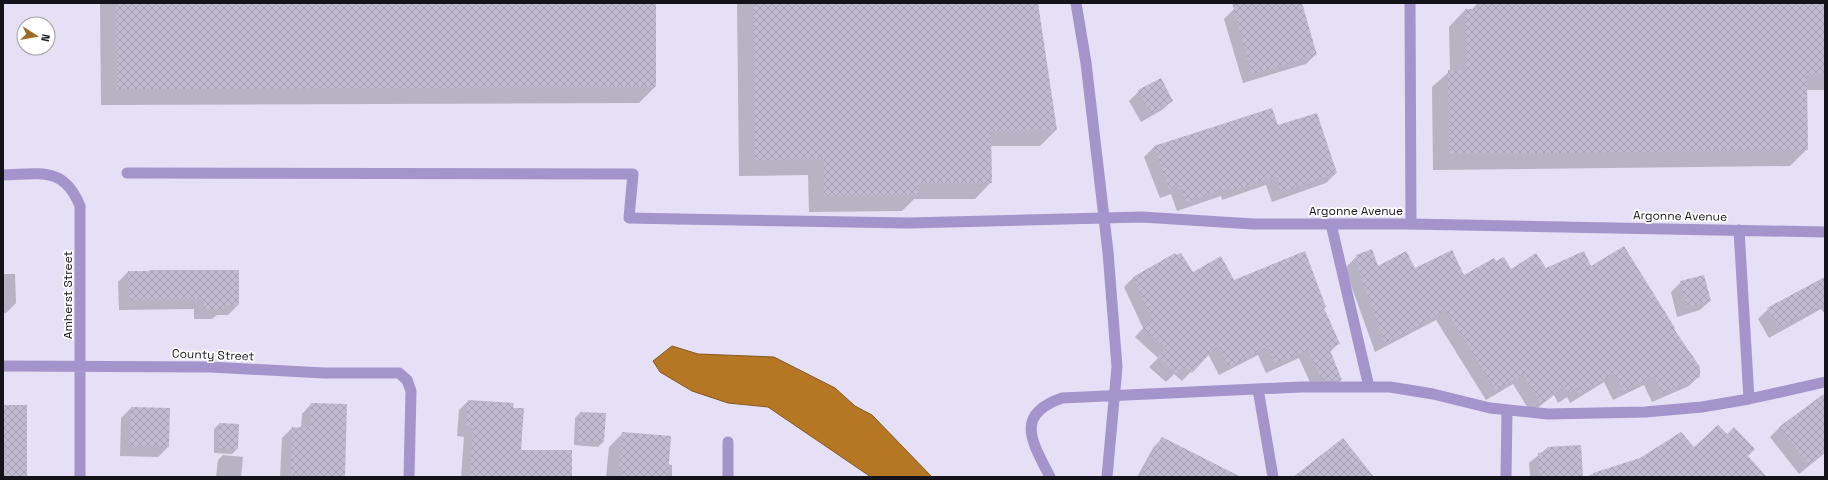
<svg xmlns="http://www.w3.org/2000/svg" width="1828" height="480" font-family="'Space Grotesk',sans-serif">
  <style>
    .water { fill: #b57723; stroke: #855920 }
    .shadow { fill: #0003 }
    .building { fill: url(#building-cross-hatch) }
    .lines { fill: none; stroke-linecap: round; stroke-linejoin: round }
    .service { stroke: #a394cb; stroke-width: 11 }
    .minor { stroke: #a394cb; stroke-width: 11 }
    .labels { text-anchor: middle; stroke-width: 3.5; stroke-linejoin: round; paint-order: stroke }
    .street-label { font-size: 12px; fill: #15131a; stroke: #fff }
  </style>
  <defs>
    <pattern id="building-cross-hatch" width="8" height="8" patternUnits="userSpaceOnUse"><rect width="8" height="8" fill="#c0bbd0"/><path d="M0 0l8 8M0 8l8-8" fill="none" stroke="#a4a0b2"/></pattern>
  </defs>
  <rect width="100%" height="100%" fill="#e5e0f5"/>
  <path class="water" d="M672,346L698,354L774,357L835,388L855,406L872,415L932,477H871L768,407L728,403L692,391L660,372L653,361Z"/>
  <path class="shadow" d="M100,3H655V87L639,103L101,105Z
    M737,3H1037L1056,130L1040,146H991V182L975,199H914L902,211L809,212L808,175L739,176Z
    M1253,3H1301L1316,54L1306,64L1243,83L1224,19L1234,9Z
    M1478,3H1825V90H1806L1807,149L1790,166L1433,170L1432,87L1450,71L1449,27L1465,10H1471Z
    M1139,91L1172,101L1162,110L1141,122L1129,101Z
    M1271,109L1277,126L1336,173L1326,183L1272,202L1266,185L1222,200L1221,196L1177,211L1171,194L1160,198L1144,157L1154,147Z
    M1174,254L1192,274L1234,281L1323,308L1339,343L1330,352L1341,380L1332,389H1313L1299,358L1266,373L1258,355L1219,375L1208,354L1182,381L1174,374L1166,382L1149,367L1158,358L1135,337L1143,328L1124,287L1133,278Z
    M1357,256L1378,267L1415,269L1464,277L1495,263L1510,270L1590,268L1673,329L1699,376L1689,386L1652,402L1644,385L1613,400L1604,382L1570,403L1567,397L1558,403L1554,395L1531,413L1513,384L1486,400L1436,320L1375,352L1347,274V266Z
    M150,271H238V305L228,315H217L212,319H194V309L119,310L118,282L128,272Z
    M3,274H15L16,303L6,313H3Z
    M1825,277V314L1821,309L1769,338L1758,319L1768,309Z
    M1681,282L1710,301L1700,310L1677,317L1671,292Z
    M1820,398L1825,401V453L1799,474L1770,437L1779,428Z
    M468,401L512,409L520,451L571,477H461L464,437L457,436L459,410Z
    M311,404L346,405L343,477H280L282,438L292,428H301L302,414Z
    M3,406L22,477H3Z
    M131,408L168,447L158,457L120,456L121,418Z
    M580,413L603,442L598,447L574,445L575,418Z
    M219,424L237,449L232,454L214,453V429Z
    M623,433L668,464L672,465V477H606L609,447Z
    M1162,438L1231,477H1137L1153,448Z
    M1580,446L1582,477H1530L1529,463L1547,448Z
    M223,455L243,457L241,477H216L218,460Z
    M1618,466L1622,477H1585Z"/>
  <path class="building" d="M116,3H656V87L117,89Z
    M753,3H1038L1057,130L991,131L992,183H919V195L824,196V159L755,160Z
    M1232,3H1302L1317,55L1252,74Z
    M1479,3H1825V74L1807,75L1808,150L1449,154L1448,70H1466L1465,9H1479Z
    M1161,78L1173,101L1151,113L1138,90Z
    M1272,108L1278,125L1317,113L1337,173L1281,192L1276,176L1232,191L1230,187L1186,202L1180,185L1169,189L1154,146Z
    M1624,246L1675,328L1674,329L1700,367V377L1662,393L1654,376L1623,391L1614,373L1580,394L1577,388L1569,393L1564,386L1541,404L1523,374L1496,391L1446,310L1385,343L1356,263V255L1372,249L1378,266L1406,251L1415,268L1452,250L1464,275L1494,258L1496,261L1504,257L1511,269L1536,253L1546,268L1584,251L1591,266Z
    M1305,251L1326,307L1324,308L1340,344L1329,348L1342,380H1322L1308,350L1275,364L1268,346L1229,367L1218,345L1192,373L1184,366L1176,374L1158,357L1166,348L1143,328L1152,318L1133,277L1175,253L1176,255L1181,253L1193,272L1221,256L1234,280Z
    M150,270H239V305H224L223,310L204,309V299L129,300L128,271H150Z
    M1704,275L1711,301L1687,307L1680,281Z
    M1825,277V303L1779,328L1767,308Z
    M1825,393V452L1809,465L1779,427Z
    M468,400L514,403L513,408H524L521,450H572V477H470L473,428L466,427Z
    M311,403L347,404L345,477L291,475L292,427L310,428Z
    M3,405H27V477H4L6,446H3Z
    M131,407L170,408L169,447L130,446Z
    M580,412L606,413L604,442L578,441Z
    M219,423L239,424L238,449L218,448Z
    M1718,425L1727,434L1734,427L1755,449L1748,456L1767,477H1594L1593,473L1640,458L1681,432L1694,447Z
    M622,432L671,436L668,477H622L623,469L619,468Z
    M1162,437L1241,477H1140Z
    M1343,438L1374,477H1293Z
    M1581,445L1583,477H1540L1538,453L1547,452V447Z"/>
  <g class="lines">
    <path class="service" d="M1410,3L1411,224
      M127,173L633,174L629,218L678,219"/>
    <path class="minor" d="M1076,3L1086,63L1108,252L1117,367L1107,477
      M3,175C40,174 64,166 80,206V477
      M678,219L909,223L1142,217L1253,224H1411L1825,232
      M1331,224L1369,387
      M1739,230L1749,399
      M3,366L210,367L324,373H399L407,380L411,391L409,477
      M1258,389L1273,477
      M728,477V442
      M1050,477C1033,443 1013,415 1062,398L1301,387H1390L1433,394L1490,408L1548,414L1645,412L1702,407L1749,399L1825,382
      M1506,477L1507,411"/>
  </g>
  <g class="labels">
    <g class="street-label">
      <text x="1356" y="215">Argonne Avenue</text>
      <text transform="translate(1680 216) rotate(1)" y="4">Argonne Avenue</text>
      <text transform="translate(68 295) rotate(-90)" y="4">Amherst Street</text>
      <text transform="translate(213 355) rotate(2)" y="4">County Street</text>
    </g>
  </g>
  <rect width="1828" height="480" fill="none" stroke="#15131a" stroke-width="8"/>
  <g transform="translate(36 36) rotate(101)"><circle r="19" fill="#ffffff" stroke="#a1a1a3"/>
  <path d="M0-3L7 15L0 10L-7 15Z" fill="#9e6922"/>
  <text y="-6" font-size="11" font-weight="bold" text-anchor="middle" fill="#15131a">N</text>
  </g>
</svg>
